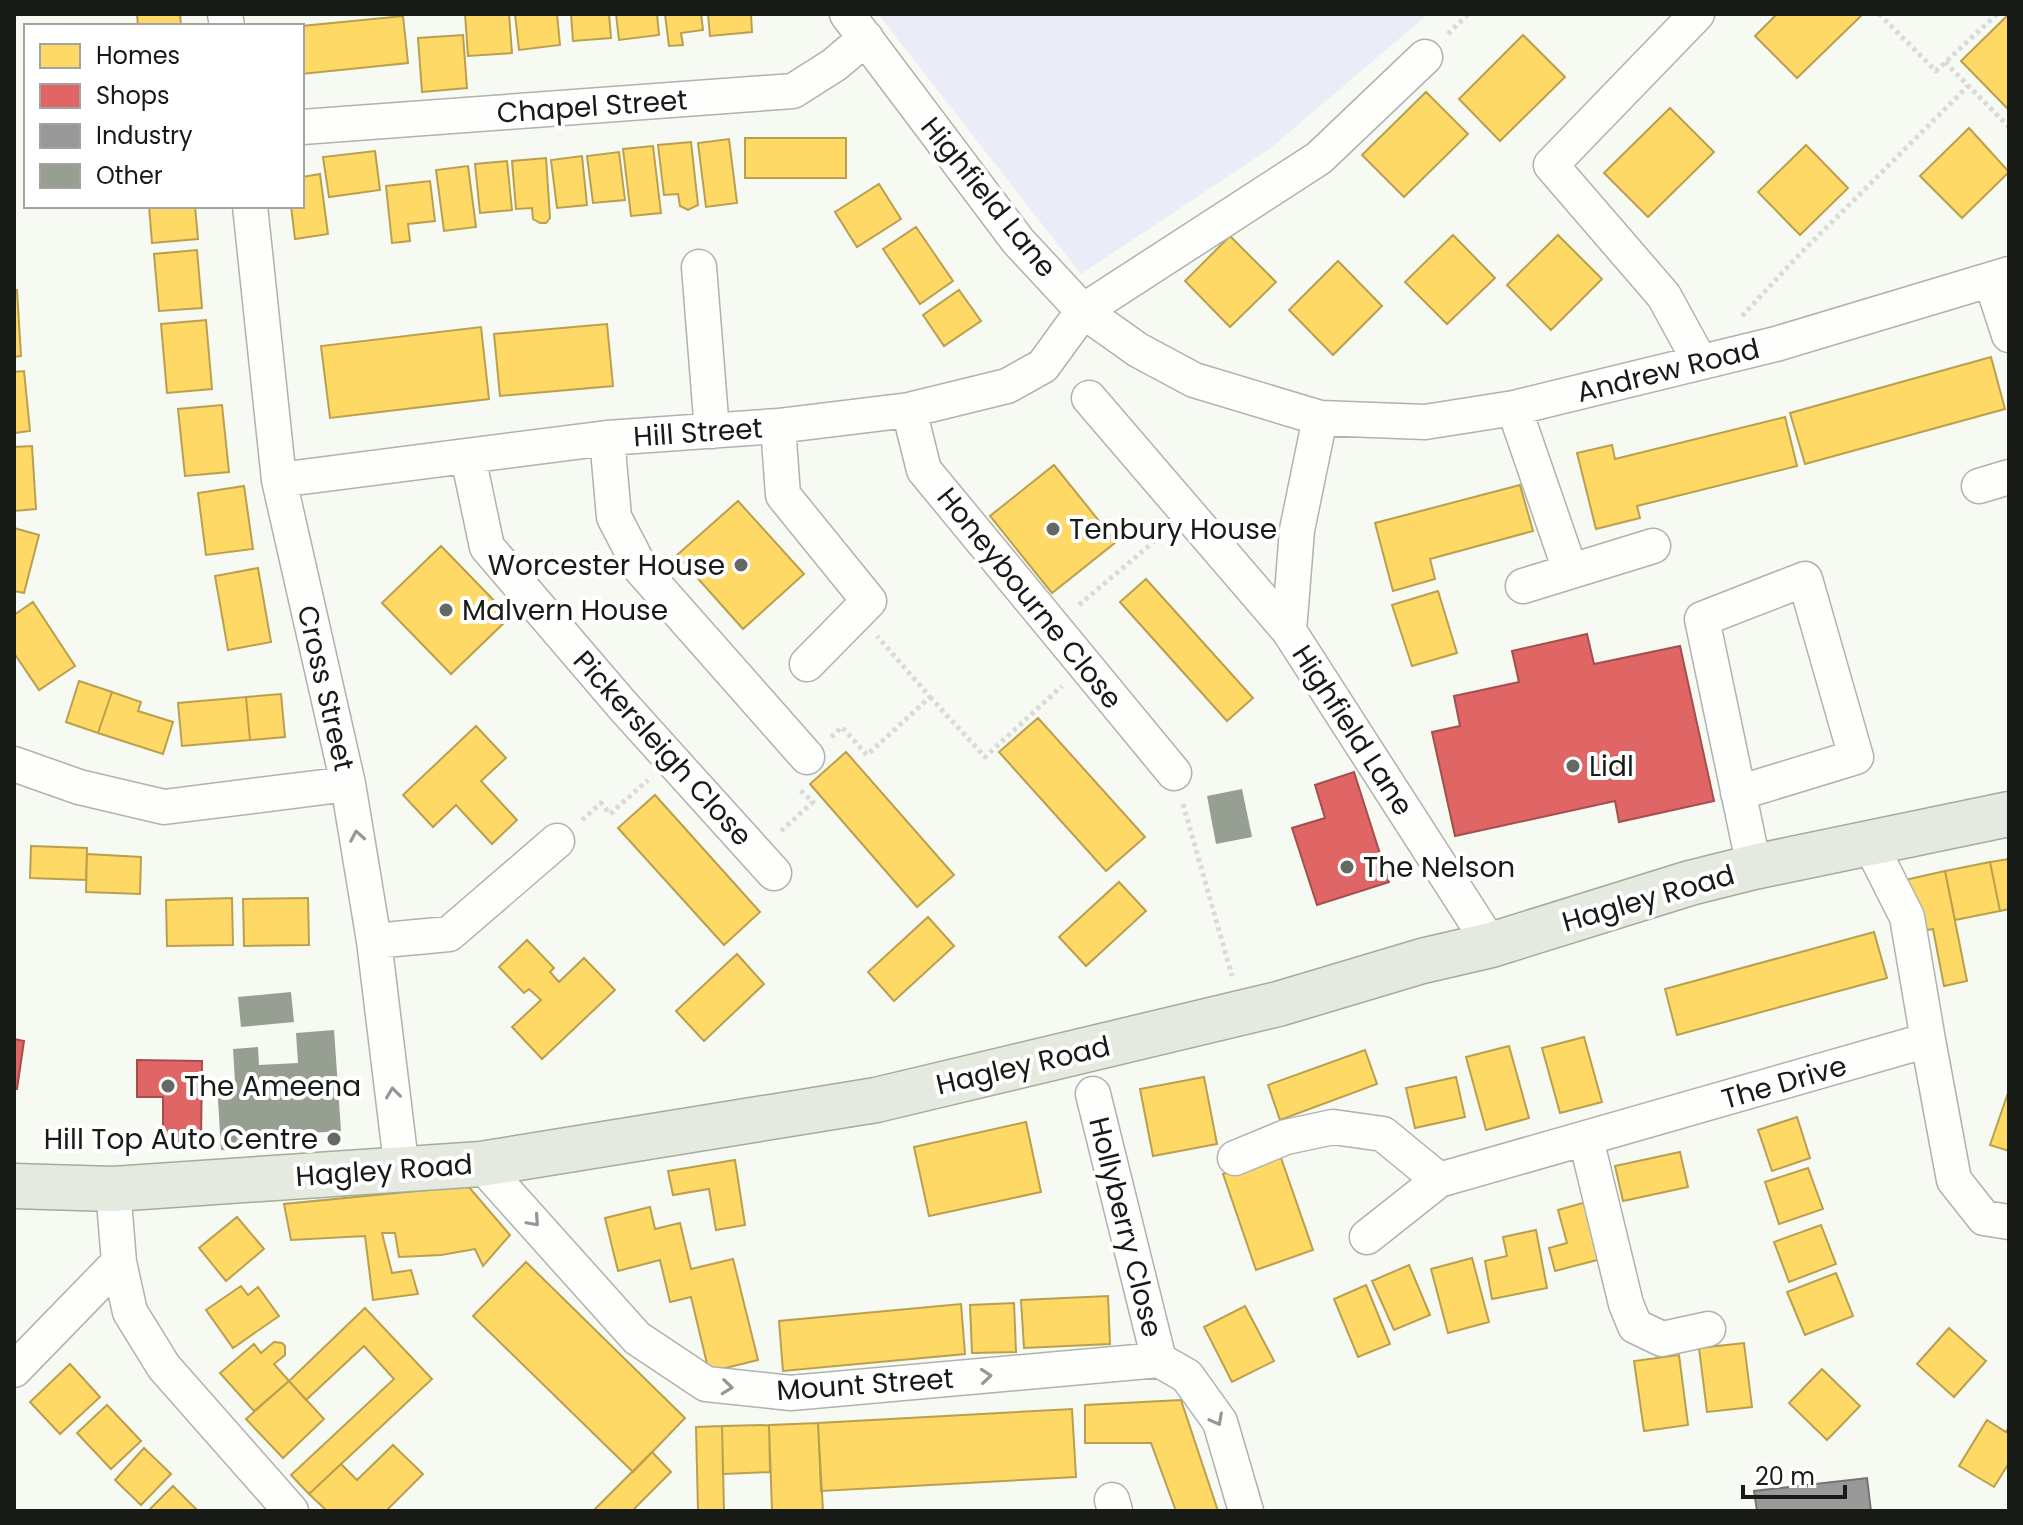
<svg xmlns="http://www.w3.org/2000/svg" width="2023" height="1525" font-family="Poppins,sans-serif">
  <style>
    .green { fill: #ecebf8 }
    .homes { fill: #ffd966; stroke: #baa04e; stroke-width: 2 }
    .shops { fill: #e06666; stroke: #a44f4e; stroke-width: 2 }
    .industry { fill: #999; stroke: #727372; stroke-width: 2 }
    .building { fill: #979e92 }
    .lines { fill: none; stroke-linecap: round; stroke-linejoin: round }
    .minor-casing { stroke: #afb2ad; stroke-width: 37 }
    .major-casing { stroke: #a3ac9a; stroke-width: 47 }
    .path { stroke: #dadbd9; stroke-width: 5; stroke-dasharray: 4 4; stroke-linecap: butt }
    .minor { stroke: #fefefd; stroke-width: 34 }
    .major { stroke: #e5eae0; stroke-width: 44 }
    .oneway { stroke: #969795 }
    .poi-dot { fill: #666863; stroke: #fff; stroke-width: 3 }
    .labels { text-anchor: middle; stroke-width: 8; stroke-linejoin: round; paint-order: stroke }
    .street-label { font-size: 28px; fill: #181a16; stroke: #fff }
    .poi-label { font-size: 28px; fill: #181a16; stroke: #fff; text-anchor: start }
  </style>
  <rect width="100%" height="100%" fill="#f6faf3"/>
  <path class="green" d="M878,14H1428L1272,147L1081,274Z"/>
  <path class="homes" d="M137,14H180L181,26H138Z
    M465,14H509L512,53L468,56Z
    M515,14H557L560,45L519,50Z
    M571,14H609L611,38L573,41Z
    M616,14H657L659,35L619,40Z
    M665,14H701L703,30L681,33L683,45L669,46Z
    M708,14H751L752,32L710,36Z
    M1777,14H1863L1797,78L1755,36Z
    M2009,14V106L2007,108L1961,61Z
    M403,16L408,63L302,74V26Z
    M463,35L467,88L422,92L418,38Z
    M1523,35L1565,77L1500,141L1459,99Z
    M1426,92L1468,134L1404,197L1362,155Z
    M1670,108L1714,152L1648,217L1604,173Z
    M1969,128L2009,172L1962,218L1920,176Z
    M745,138H846V178H745Z
    M729,139L737,203L706,207L698,143Z
    M691,142L698,205L688,210L680,206L678,194L664,195L658,145Z
    M1806,145L1848,188L1800,235L1758,192Z
    M653,146L661,213L631,216L623,149Z
    M375,151L380,190L329,197L323,157Z
    M619,152L625,200L593,203L587,156Z
    M582,156L587,205L557,208L551,160Z
    M546,158L550,218L546,223H540L533,219L532,208L516,209L512,161Z
    M507,161L512,210L480,213L475,164Z
    M468,166L476,227L444,231L436,170Z
    M320,174L328,234L295,239L291,206H302V177Z
    M430,181L435,221L408,224L410,241L392,243L386,186Z
    M879,184L901,219L857,247L835,212Z
    M149,206H195L198,239L152,243Z
    M916,227L953,281L920,304L883,249Z
    M1453,235L1495,278L1447,324L1405,282Z
    M1558,235L1602,279L1551,330L1507,285Z
    M1230,236L1276,282L1230,327L1185,281Z
    M197,250L202,308L159,311L154,254Z
    M1338,261L1382,306L1333,355L1289,310Z
    M14,290H17L21,356L14,357Z
    M959,290L981,321L944,346L923,315Z
    M206,320L212,389L167,393L161,324Z
    M607,324L613,386L500,396L494,334Z
    M481,327L489,399L330,418L321,346Z
    M1991,357L2005,409L1805,464L1790,413Z
    M24,371L30,431L14,433V372Z
    M222,405L229,472L185,476L178,409Z
    M1785,417L1797,466L1637,506L1640,518L1596,529L1577,453L1612,445L1615,459Z
    M32,446L36,509L14,511V447Z
    M1054,465L1116,542L1052,593L990,516Z
    M1520,485L1533,531L1430,559L1435,579L1393,591L1375,523Z
    M244,486L253,549L206,555L198,493Z
    M738,501L804,574L743,629L677,555Z
    M14,528L39,535L24,593L14,591Z
    M441,546L510,617L451,674L382,603Z
    M258,568L271,642L228,650L215,576Z
    M1146,579L1253,698L1227,721L1120,602Z
    M1438,591L1457,653L1412,666L1392,605Z
    M33,602L75,666L39,690L14,653V615Z
    M79,681L112,692L98,733L66,722Z
    M112,692L141,702L138,711L173,722L163,754L98,733Z
    M281,694L285,737L250,740L246,697Z
    M246,697L250,740L182,746L178,703Z
    M1038,718L1145,837L1106,871L999,752Z
    M476,726L506,758L481,781L517,820L492,844L456,805L433,827L403,795Z
    M846,752L954,875L917,907L810,784Z
    M655,795L760,912L724,945L618,828Z
    M31,846L87,848L86,880L30,878Z
    M87,854L141,857L140,894L86,892Z
    M2009,859V909L2000,911L1990,862Z
    M1990,862L2000,911L1955,920L1945,871Z
    M1945,871L1967,981L1944,986L1933,929L1916,932L1905,880Z
    M1119,882L1146,911L1086,966L1059,937Z
    M232,898L233,945L167,946L166,900Z
    M308,898L309,945L244,946L243,899Z
    M928,917L954,946L894,1001L868,972Z
    M1874,932L1887,978L1677,1035L1665,989Z
    M527,940L554,968L550,972L559,982L584,958L615,990L542,1059L512,1027L541,1000L529,989L524,993L499,967Z
    M737,954L764,984L704,1041L676,1011Z
    M1584,1037L1602,1102L1560,1113L1542,1048Z
    M1509,1046L1529,1118L1486,1130L1466,1057Z
    M1365,1050L1377,1084L1280,1120L1268,1085Z
    M1204,1077L1217,1144L1153,1156L1140,1089Z
    M1456,1077L1465,1117L1415,1128L1406,1088Z
    M2008,1093H2009V1151L1990,1145Z
    M1797,1117L1810,1158L1772,1171L1758,1130Z
    M1026,1122L1041,1192L929,1216L914,1147Z
    M1680,1152L1688,1187L1623,1201L1615,1166Z
    M1280,1155L1313,1250L1256,1270L1223,1174Z
    M735,1160L745,1225L716,1230L709,1189L673,1195L668,1171Z
    M1808,1168L1823,1209L1779,1224L1765,1182Z
    M468,1186L510,1235L483,1266L475,1249L441,1255L399,1257L395,1233H382L392,1273L411,1270L418,1294L373,1300L365,1236L291,1240L284,1204Z
    M1590,1201L1605,1258L1555,1271L1549,1248L1567,1243L1558,1210Z
    M650,1207L655,1229L680,1223L691,1269L733,1259L758,1360L709,1372L691,1297L670,1302L660,1260L618,1271L605,1218Z
    M237,1217L264,1249L226,1281L199,1248Z
    M1821,1225L1836,1264L1789,1282L1774,1242Z
    M1536,1230L1547,1288L1492,1299L1485,1261L1507,1256L1503,1237Z
    M1472,1258L1489,1322L1448,1333L1431,1269Z
    M526,1262L685,1418L633,1472L473,1316Z
    M1409,1265L1430,1315L1394,1330L1372,1281Z
    M1836,1273L1853,1316L1805,1335L1787,1292Z
    M1366,1285L1390,1344L1358,1357L1334,1299Z
    M241,1286L248,1295L258,1287L279,1316L233,1348L206,1310Z
    M1108,1296L1110,1344L1024,1348L1021,1300Z
    M1014,1303L1016,1352L972,1353L970,1305Z
    M961,1304L965,1354L783,1371L779,1321Z
    M1245,1306L1274,1361L1232,1382L1204,1327Z
    M365,1308L432,1379L309,1494L291,1475L394,1379L364,1346L306,1400L289,1381Z
    M1949,1328L1986,1361L1954,1397L1917,1364Z
    M274,1342L282,1343L285,1346V1355L274,1364L289,1381L254,1411L220,1373L254,1344L261,1353Z
    M1744,1343L1752,1407L1707,1412L1699,1348Z
    M1679,1355L1688,1425L1644,1431L1634,1361Z
    M70,1364L100,1397L60,1434L30,1402Z
    M1822,1369L1860,1406L1827,1440L1789,1403Z
    M289,1381L324,1419L283,1458L246,1419Z
    M1181,1400L1218,1511H1176L1151,1443H1085V1405Z
    M107,1405L141,1441L111,1469L77,1433Z
    M1072,1409L1076,1477L821,1491L818,1423Z
    M1987,1420L2006,1432L2009,1427V1463L1994,1487L1959,1466Z
    M818,1423L823,1511H772L769,1425Z
    M769,1425L770,1472L723,1474L722,1426Z
    M722,1426L724,1511H698L696,1427Z
    M393,1445L423,1474L386,1511H327L309,1494L341,1464L357,1480Z
    M144,1448L171,1474L141,1505L115,1480Z
    M652,1452L671,1472L632,1511H593Z
    M173,1486L198,1511H148Z"/>
  <path class="shops" d="M1587,634L1594,664L1680,646L1714,801L1619,822L1615,801L1455,836L1432,732L1460,726L1454,696L1519,682L1512,651Z
    M1354,772L1389,882L1317,905L1292,828L1325,818L1315,785Z
    M14,1039L24,1041L17,1089H14Z
    M137,1060L202,1061L201,1142L163,1141V1097H137Z"/>
  <path class="industry" d="M1867,1478L1871,1511H1757L1754,1491Z"/>
  <path class="building" d="M1242,789L1252,837L1216,844L1207,796Z
    M291,992L294,1022L241,1027L238,997Z
    M334,1030L341,1131L264,1136V1147L221,1150L217,1083L235,1082L233,1049L258,1047L259,1065L298,1063L296,1033Z"/>
  <g class="lines">
    <g class="minor-casing">
      <path id="minor" d="M225,14L227,26
        M847,14L1018,241L1083,311L1138,350L1194,380L1320,418L1425,422L1514,408L1776,344L2009,274
        M1697,14L1551,165L1664,296L1700,362
        M302,127L793,91L834,65L866,38
        M250,206L279,480L348,784L374,941L402,1171
        M699,267L712,431
        M1991,280L2009,335
        M1089,398L1289,631
        M1514,408L1570,570
        M909,410L924,470L1174,773
        M1320,418L1297,530L1289,631L1491,945
        M778,426L783,495L869,601L807,664
        M607,438L614,517L641,569L807,757
        M468,457L487,547L623,706L774,873
        M279,480L607,438L778,426L909,410L1007,386L1043,366L1083,311L1319,158L1425,57
        M1979,486L2009,477
        M1523,586L1653,546
        M14,764L79,787L164,807L348,784
        M1738,793L1856,757L1805,579L1702,619L1754,867
        M374,941L449,934L557,841
        M1928,1040L1954,1180L1984,1218L2009,1222
        M1093,1094L1159,1360
        M1586,1139L1626,1304L1635,1326L1662,1339L1708,1329
        M1235,1158L1286,1137L1333,1127L1383,1134L1439,1180
        M481,1164L637,1338L706,1384L791,1393L1159,1360L1187,1376L1220,1422L1246,1511
        M113,1189L119,1262L130,1312L164,1367L291,1511
        M1367,1237L1439,1180L1928,1040L1907,917L1869,842
        M14,1370L119,1262
        M1112,1500L1115,1511"/>
    </g>
    <g class="major-casing">
      <path id="major" d="M14,1186L113,1189L481,1164L876,1100L1278,1004L1422,961L1491,945L1690,883L1754,867L2009,814"/>
    </g>
    <path class="path" d="M1879,14L1936,71L1997,14
      M1448,34L1468,14
      M1945,62L2009,127
      M1742,316L1799,255L1968,86
      M1079,605L1163,534
      M930,697L985,757L1062,686
      M831,737L842,727L867,755L930,697L877,636
      M1183,804L1232,976
      M582,820L601,803L610,814L648,780
      M781,831L813,802L799,789"/>
    <use href="#minor" class="minor"/>
    <use href="#major" class="major"/>
  </g>
  <defs><path id="oneway-chevron" d="M-2-3.5L2.5 0L-2 3.5" fill="none" stroke-width="1.6" stroke-linecap="round" stroke-linejoin="round" transform="scale(2)"/></defs>
  <g class="oneway">
    <use href="#oneway-chevron" transform="translate(357 836) rotate(-100)"/>
    <use href="#oneway-chevron" transform="translate(393 1093) rotate(-97)"/>
    <use href="#oneway-chevron" transform="translate(534 1221) rotate(48)"/>
    <use href="#oneway-chevron" transform="translate(986 1376) rotate(-5)"/>
    <use href="#oneway-chevron" transform="translate(727 1387) rotate(6)"/>
    <use href="#oneway-chevron" transform="translate(1217 1420) rotate(62)"/>
  </g>
  <g class="poi-dot">
    <circle cx="1053" cy="529" r="8"/>
    <circle cx="741" cy="565" r="8"/>
    <circle cx="446" cy="610" r="8"/>
    <circle cx="1573" cy="766" r="8"/>
    <circle cx="1347" cy="867" r="8"/>
    <circle cx="168" cy="1086" r="8"/>
    <circle cx="334" cy="1139" r="8"/>
  </g>
  <g class="labels">
    <g class="street-label">
      <text transform="translate(592 106) rotate(-4)" y="10">Chapel Street</text>
      <text transform="translate(989 197) rotate(51)" y="10">Highfield Lane</text>
      <text transform="translate(1668 370) rotate(-14)" y="10">Andrew Road</text>
      <text transform="translate(698 432) rotate(-4)" y="10">Hill Street</text>
      <text transform="translate(1030 598) rotate(51)" y="10">Honeybourne Close</text>
      <text transform="translate(326 688) rotate(77)" y="10">Cross Street</text>
      <text transform="translate(1353 730) rotate(57)" y="10">Highfield Lane</text>
      <text transform="translate(663 748) rotate(48)" y="10">Pickersleigh Close</text>
      <text transform="translate(1648 898) rotate(-16)" y="10">Hagley Road</text>
      <text transform="translate(1023 1065) rotate(-13)" y="10">Hagley Road</text>
      <text transform="translate(1784 1082) rotate(-16)" y="10">The Drive</text>
      <text transform="translate(384 1170) rotate(-4)" y="10">Hagley Road</text>
      <text transform="translate(1126 1227) rotate(76)" y="10">Hollyberry Close</text>
      <text transform="translate(865 1384) rotate(-4)" y="10">Mount Street</text>
    </g>
    <g class="poi-label">
      <text x="1069" y="539">Tenbury House</text>
      <text x="725" y="575" text-anchor="end">Worcester House</text>
      <text x="462" y="620">Malvern House</text>
      <text x="1589" y="776">Lidl</text>
      <text x="1363" y="877">The Nelson</text>
      <text x="184" y="1096">The Ameena</text>
      <text x="318" y="1149" text-anchor="end">Hill Top Auto Centre</text>
    </g>
  </g>
  <rect width="2023" height="1525" fill="none" stroke="#181a16" stroke-width="32"/>
  <rect x="24" y="24" width="280" height="184" fill="#ffffff" stroke="#a3a3a2" stroke-width="2"/>
  <rect x="40" y="44" width="40" height="24" fill="#ffd966" stroke="#a3a3a2" stroke-width="2"/>
  <text x="96" y="64" font-size="24" fill="#181a16">Homes</text>
  <rect x="40" y="84" width="40" height="24" fill="#e06666" stroke="#a3a3a2" stroke-width="2"/>
  <text x="96" y="104" font-size="24" fill="#181a16">Shops</text>
  <rect x="40" y="124" width="40" height="24" fill="#999999" stroke="#a3a3a2" stroke-width="2"/>
  <text x="96" y="144" font-size="24" fill="#181a16">Industry</text>
  <rect x="40" y="164" width="40" height="24" fill="#979e92" stroke="#a3a3a2" stroke-width="2"/>
  <text x="96" y="184" font-size="24" fill="#181a16">Other</text>
  <path d="M1743 1485v12h102v-12" fill="none" stroke="#181a16" stroke-width="4"/>
  <text x="1755" y="1485" font-size="24" fill="#181a16" stroke="#ffffff" stroke-width="6" paint-order="stroke">20 m</text>
</svg>
